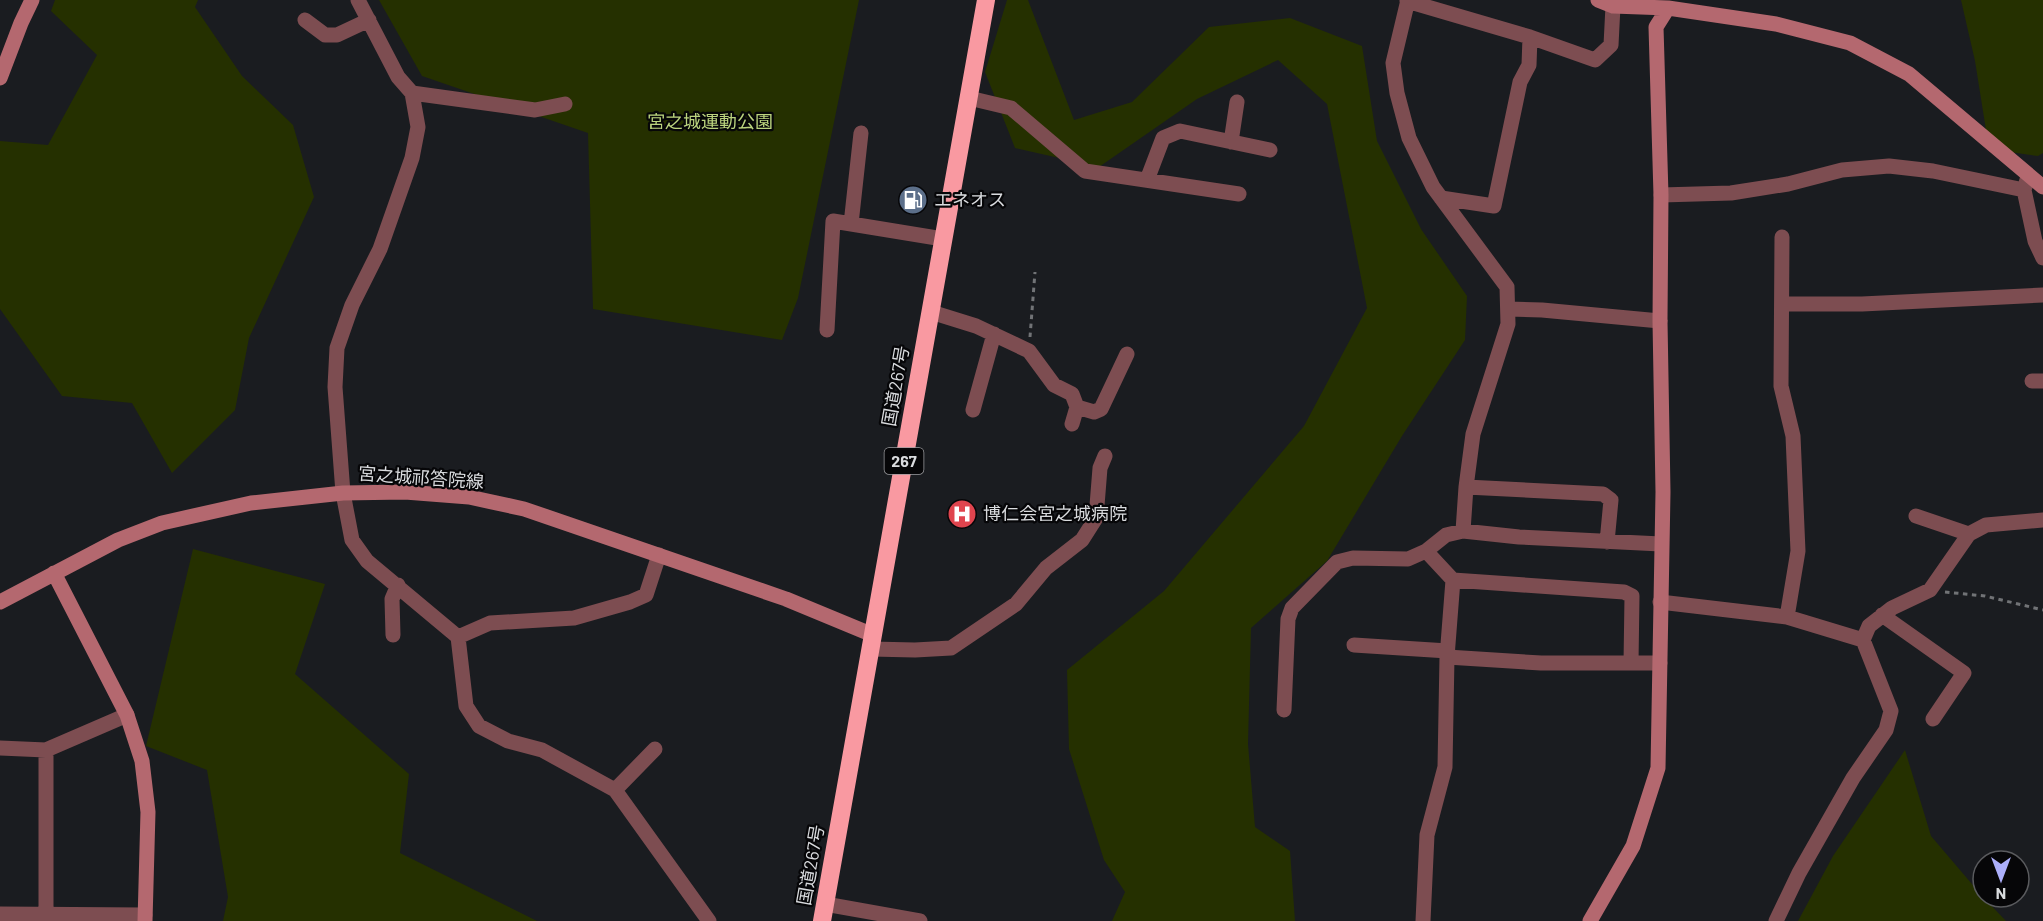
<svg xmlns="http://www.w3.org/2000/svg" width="2043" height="921" font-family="Barlow,'Noto Sans JP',sans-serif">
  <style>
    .green { fill: #253000 }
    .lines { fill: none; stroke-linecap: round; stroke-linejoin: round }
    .path { stroke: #717376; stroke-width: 3; stroke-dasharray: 4.5 4.5; stroke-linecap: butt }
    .street { stroke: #7d4d51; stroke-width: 15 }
    .secondary { stroke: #b4686f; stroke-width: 15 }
    .highway { stroke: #f999a1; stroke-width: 18 }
    .labels { text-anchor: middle; stroke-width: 4.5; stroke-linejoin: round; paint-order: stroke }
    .shield { fill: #060608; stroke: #9a9b9e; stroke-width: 1.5 }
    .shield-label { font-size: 16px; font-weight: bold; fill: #d9dbde }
    .park-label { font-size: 18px; fill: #bbd47e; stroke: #060608 }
    .poi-label { font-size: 18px; fill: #d9dbde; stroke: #060608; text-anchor: start }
    .street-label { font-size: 18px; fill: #d9dbde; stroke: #060608 }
  </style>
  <rect width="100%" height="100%" fill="#1a1c20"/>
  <path class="green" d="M55,0H198L195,7L242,76L293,125L314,197L249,338L235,410L172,473L132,403L62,396L0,309V141L48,145L97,55L51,11Z
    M379,0H859L798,298L782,340L593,309L588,133L422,76Z
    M1007,0H1028L1074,120L1132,102L1209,27L1290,18L1362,46L1377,141L1421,229L1467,296L1465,340L1402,436L1327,561L1251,628L1248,744L1255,827L1290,851L1295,921H1112L1125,892L1104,860L1069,749L1067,670L1164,591L1304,426L1367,308L1327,104L1278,60L1197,99L1099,167L1015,148L985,72Z
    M1961,0H2043V153L2038,156L1989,149L1975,61Z
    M193,549L325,584L295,674L409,774L400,853L537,921H223L228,897L207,770L146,746Z
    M1905,750L1931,836L1983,897L2006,921H1798L1833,856Z"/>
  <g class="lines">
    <path class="path" d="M1030,337L1035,272
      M1945,592L1985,596L2043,610"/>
    <path class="street" d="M358,0L398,77L412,93L418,127L412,158L380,249L352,305L337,348L335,387L343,493L352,540L367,561L458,637L466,706L479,726L508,741L542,750L615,790L709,921
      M1408,0L1393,63L1397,93L1409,138L1433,187L1507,287L1508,324L1473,434L1466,487L1463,531
      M1407,1L1530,37L1595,60L1611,45L1613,6
      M305,20L325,35H337L369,20
      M412,93L535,110L565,104
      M969,98L1011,108L1085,171L1239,194
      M1231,142L1237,102
      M1147,180L1163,138L1180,131L1270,150
      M2027,180L2024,190L2035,241L2043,258
      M1661,195L1731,193L1788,184L1842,170L1889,166L1933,171L2024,190
      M1441,198L1494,206L1520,82L1529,65L1530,37
      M851,224L861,133
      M1782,237L1781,386L1793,436L1798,551L1787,617
      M1782,304H1862L2043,295
      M1508,309L1542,310L1660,321
      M931,312L976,326L1029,351L1054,385L1072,394L1077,407L1094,412L1101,409L1127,354
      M827,330L833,221L943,239
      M2032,381H2043
      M973,410L994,334
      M1072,424L1077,407
      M1466,487L1603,494L1611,500L1607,542
      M1916,516L1969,534
      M1453,580L1624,592L1632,596L1631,663
      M1660,602L1787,617L1863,640
      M1882,615L1964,673L1933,719
      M393,635L392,599L398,585
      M458,637L490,623L574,618L630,602L646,595L659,555
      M1354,645L1448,651
      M871,649L915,650L951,648L1016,604L1046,568L1082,540L1096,518L1100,468L1105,456
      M1447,657L1541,663H1660
      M1284,710L1288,619L1292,608L1337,562L1353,558L1408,559L1426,551
      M0,748L46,750L127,715
      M615,790L655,749
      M825,904L920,921
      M0,914L145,915
      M46,921V750
      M1423,921L1427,835L1445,767L1447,657L1453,580L1426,551L1446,535L1463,531L1519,537L1661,544
      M1776,921L1799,873L1853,778L1886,730L1891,711L1863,640L1869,626L1892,608L1930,590L1969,534L1986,525L2043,520"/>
    <path class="secondary" d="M1598,0L1613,6L1668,8L1776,24L1850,43L1909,74L2043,187
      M0,78L21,23L32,0
      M54,573L127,715L142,761L148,812L145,921
      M0,602L118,540L162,523L251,503L343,493L405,492L469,497L524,509L786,599L873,635
      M1590,921L1633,846L1658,768L1663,492L1660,321L1661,195L1656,27L1668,8"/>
    <path class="highway" d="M822,921L986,0"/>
  </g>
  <defs>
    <g id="fuel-disc" transform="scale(1.5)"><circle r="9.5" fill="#5c6f8a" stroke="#060608"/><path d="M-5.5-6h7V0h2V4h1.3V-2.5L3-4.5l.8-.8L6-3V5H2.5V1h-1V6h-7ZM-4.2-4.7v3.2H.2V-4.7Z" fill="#fff"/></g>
    <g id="hospital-disc" transform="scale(1.5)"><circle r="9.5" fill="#e0444e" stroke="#060608"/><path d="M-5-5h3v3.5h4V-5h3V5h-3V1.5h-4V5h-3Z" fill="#fff"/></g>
  </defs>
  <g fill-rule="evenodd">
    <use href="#fuel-disc" x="913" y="200"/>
    <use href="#hospital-disc" x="962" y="514"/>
  </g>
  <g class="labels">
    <rect class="shield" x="884.5" y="448" width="39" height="26" rx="4.5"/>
    <g class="shield-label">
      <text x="904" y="467">267</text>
    </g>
    <g class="park-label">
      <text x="710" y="128">宮之城運動公園</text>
    </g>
    <g class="poi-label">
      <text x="934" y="206">エネオス</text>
      <text x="983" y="520">博仁会宮之城病院</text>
    </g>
    <g class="street-label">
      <text transform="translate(896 386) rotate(-80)" y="6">国道267号</text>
      <text transform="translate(421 478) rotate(4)" y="6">宮之城祁答院線</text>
      <text transform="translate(811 865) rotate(-80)" y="6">国道267号</text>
    </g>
  </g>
  <g transform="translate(2001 879) rotate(180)"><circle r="28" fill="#060608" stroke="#5a5b5e" stroke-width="1.5"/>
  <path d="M0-4.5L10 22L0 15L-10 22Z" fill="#acaffb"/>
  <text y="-9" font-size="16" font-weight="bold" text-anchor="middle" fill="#d9dbde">N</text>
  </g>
</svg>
